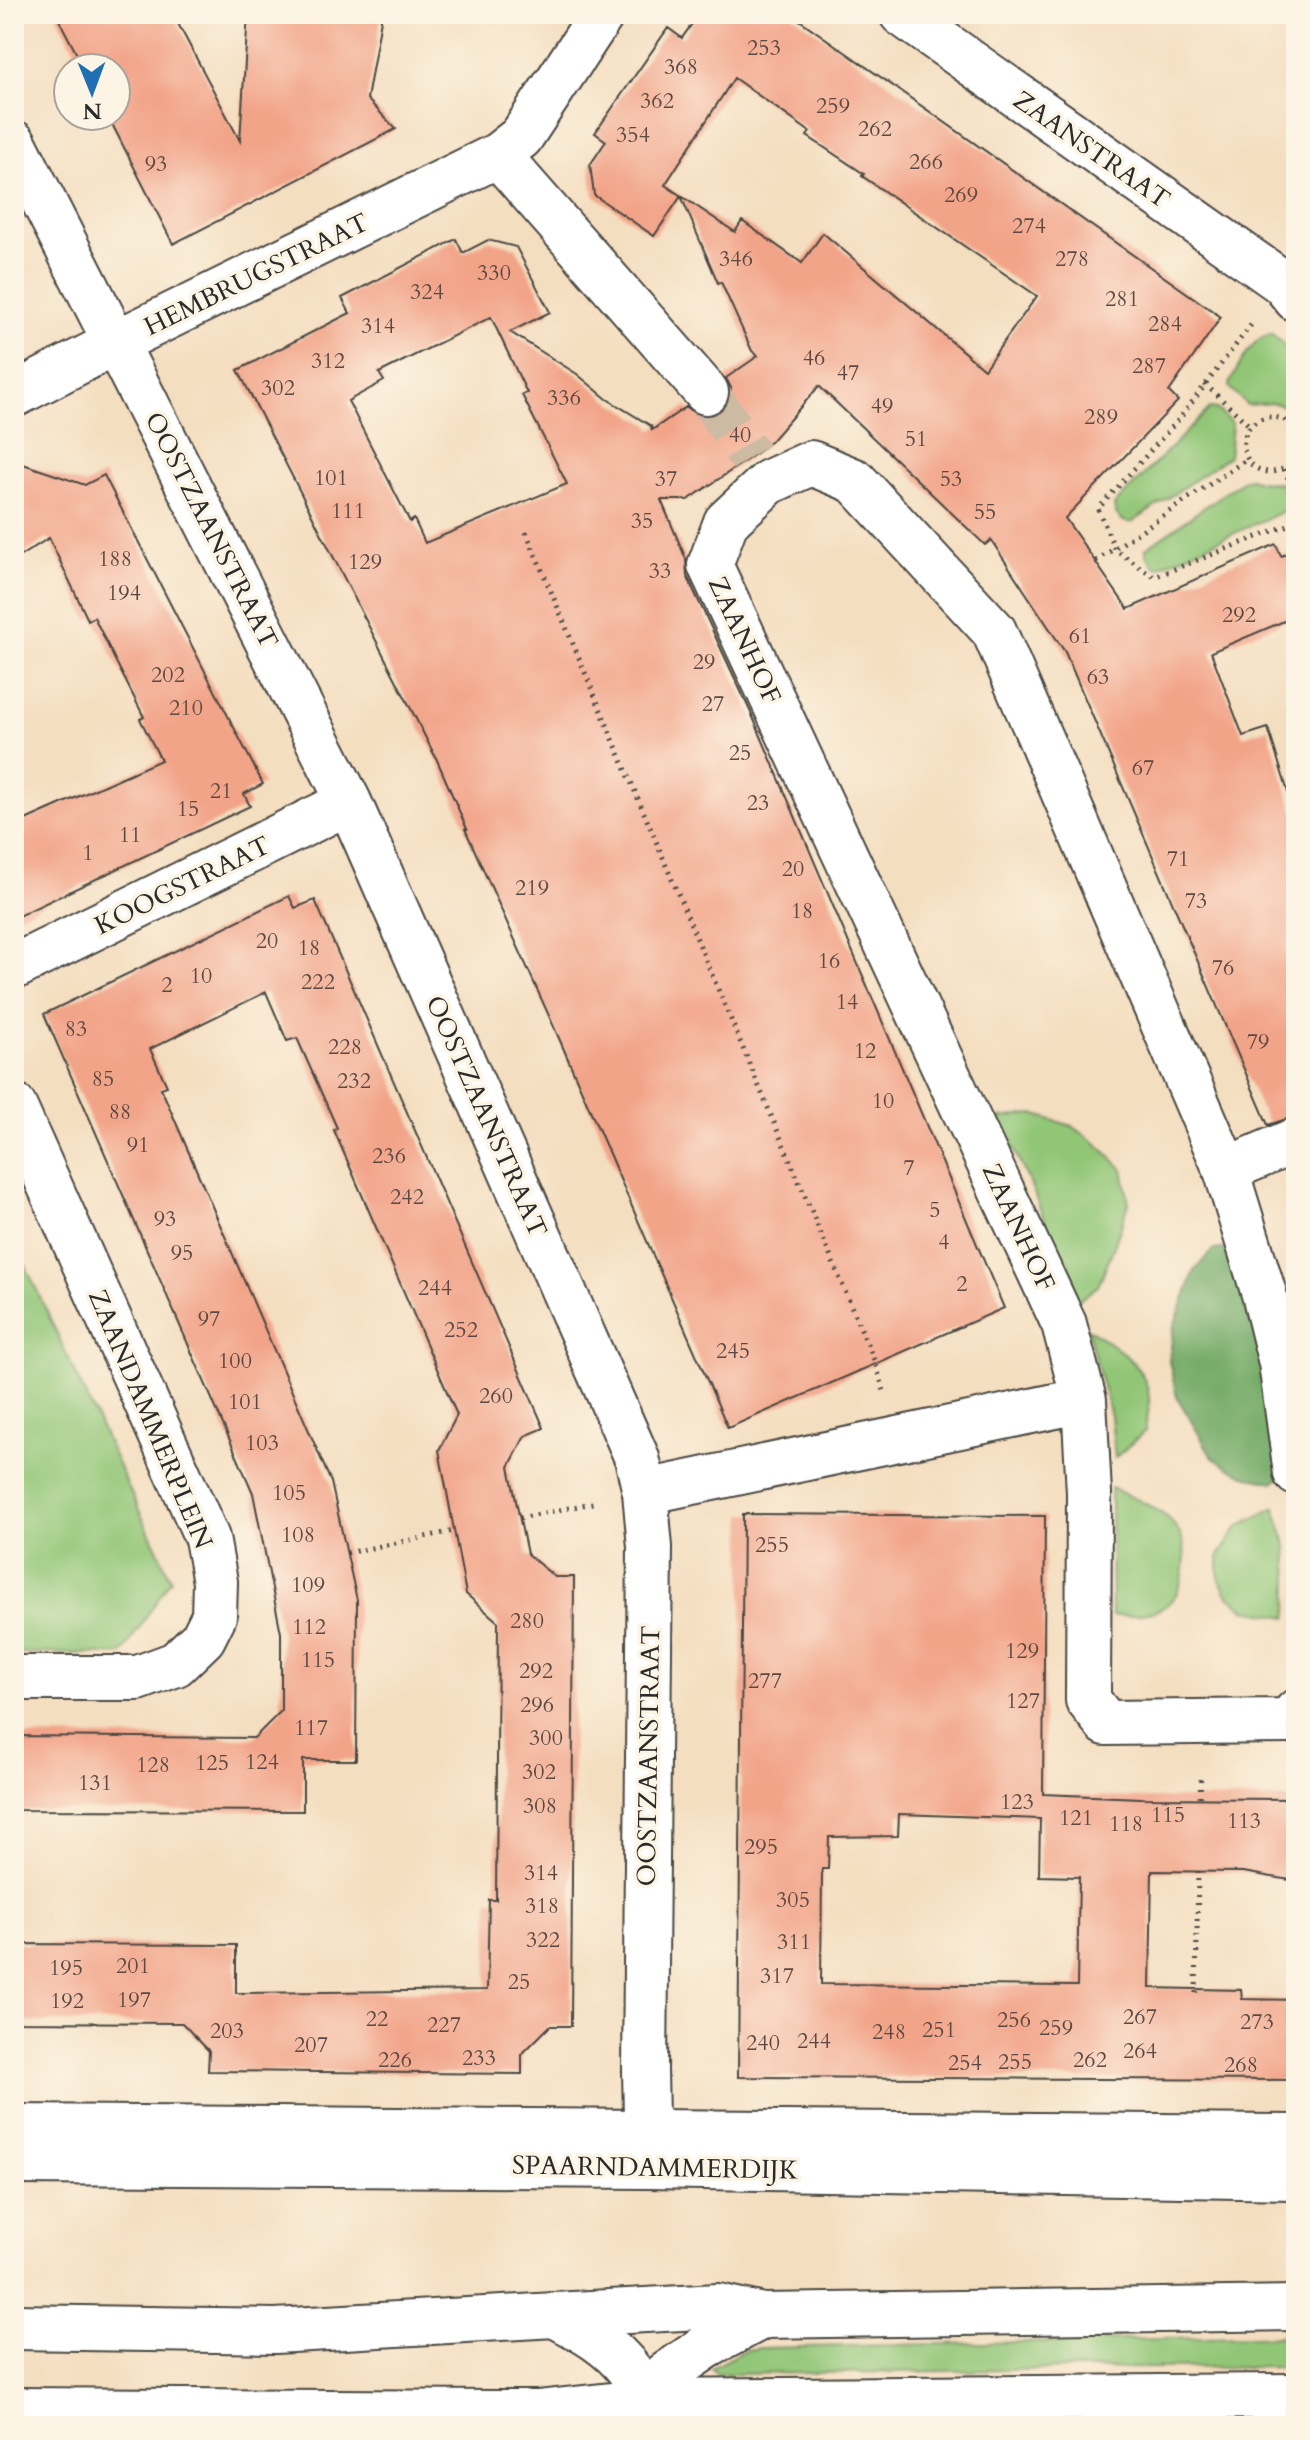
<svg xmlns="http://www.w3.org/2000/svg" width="1310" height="2440" font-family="Cardo,serif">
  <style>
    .green { fill: #92c677; stroke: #5e7851; stroke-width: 2 }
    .forest { fill: #75ab68; stroke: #506b4a; stroke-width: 2 }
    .building { fill: #f2a489; fill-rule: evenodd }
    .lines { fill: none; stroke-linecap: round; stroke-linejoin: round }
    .street-tunnel { stroke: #ccbaa2; stroke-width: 44; stroke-dasharray: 44 22; stroke-linecap: butt }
    .street-casing { stroke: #494641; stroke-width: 48 }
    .secondary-casing { stroke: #494641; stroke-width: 48 }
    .primary-casing { stroke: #494641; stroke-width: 48 }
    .highway-casing { stroke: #494641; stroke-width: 48 }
    .path { stroke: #494641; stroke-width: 5; stroke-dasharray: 2 6; stroke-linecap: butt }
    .street { stroke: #fff; stroke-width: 44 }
    .secondary { stroke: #fff; stroke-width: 44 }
    .primary { stroke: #fff; stroke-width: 44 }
    .highway { stroke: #fff; stroke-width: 44 }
    .labels { text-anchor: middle; stroke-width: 7; stroke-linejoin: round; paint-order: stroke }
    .number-label { font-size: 22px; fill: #5d4942 }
    .street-label { font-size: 26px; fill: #2b2b2b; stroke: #fcf5e5 }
  </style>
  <rect width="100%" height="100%" fill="#fcf5e5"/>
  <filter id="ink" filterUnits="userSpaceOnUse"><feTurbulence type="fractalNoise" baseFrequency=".0125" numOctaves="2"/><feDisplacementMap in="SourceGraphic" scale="16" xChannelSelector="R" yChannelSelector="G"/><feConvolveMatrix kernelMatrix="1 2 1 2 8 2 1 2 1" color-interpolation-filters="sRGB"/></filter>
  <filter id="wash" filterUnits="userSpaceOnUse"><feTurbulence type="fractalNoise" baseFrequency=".006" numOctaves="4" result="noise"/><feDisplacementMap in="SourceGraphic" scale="32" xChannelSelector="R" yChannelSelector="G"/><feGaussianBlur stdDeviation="1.8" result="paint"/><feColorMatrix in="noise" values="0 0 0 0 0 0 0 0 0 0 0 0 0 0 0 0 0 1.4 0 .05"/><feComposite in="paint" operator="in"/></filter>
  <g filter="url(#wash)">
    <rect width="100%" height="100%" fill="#f4dec0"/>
    <path class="green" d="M1272,334L1296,356V409L1273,403L1247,405L1230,388L1229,384C1239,368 1251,336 1272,334Z
      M1210,408L1217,409L1232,424L1229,456L1133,522C1122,524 1115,515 1114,505Z
      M1250,478L1259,481L1280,483L1289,502L1288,509L1159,567H1155L1146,554V548L1245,479Z
      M1033,1114L1072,1126L1095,1142L1123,1169L1129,1204L1113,1249L1098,1286L1076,1302L1032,1188L999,1118Z
      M14,1241L171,1579L122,1654L14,1653Z
      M1087,1328C1112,1344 1148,1365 1149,1399C1150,1409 1146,1421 1145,1431L1115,1458L1111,1416Z
      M1111,1488C1133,1498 1160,1507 1175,1526C1184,1536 1186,1555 1184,1568C1179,1613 1151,1615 1112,1616Z
      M1275,1507L1287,1547L1289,1580L1288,1617L1246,1610L1227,1594L1219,1579V1556L1238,1527Z
      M1296,2336V2367C1103,2367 910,2373 717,2374L711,2368L745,2350L761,2348Z
      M1296,2422V2426H933H944Z"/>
    <path class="forest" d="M1233,1248L1265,1370L1281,1477L1274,1482L1244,1476L1213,1458L1177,1397L1169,1361L1174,1326L1195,1270L1214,1250Z"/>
    <g id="blocks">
      <path class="building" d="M56,14H173L240,141L248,14H382L367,99L396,129L173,244L108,116H116V68H84Z
        M699,14H791L1221,317L1169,392L1178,401L1065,518L1128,609L1276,544L1281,556L1296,551V616L1211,652L1243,736L1268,728L1296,818V1116L1268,1125L1065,652L991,540L985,545L819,386L771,441L751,457L688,500H661L686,559L687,576L752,715L1004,1308L728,1428L558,1036L465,829H467L437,760L238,370L350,313L342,298L456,239L463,253L488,240L516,247L550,312L510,332L577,374L607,399L651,426L652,430L686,407L699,416H712L722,411L730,399L731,388L726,378L758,356L752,351L721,282L718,283L681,196L654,236L594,195L590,165L606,141L595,133L668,28L682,38ZM734,78L810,132L807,136L864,174L862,176L1037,296L984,369L823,233L802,263L742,221L735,232L665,185ZM491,317L527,393L522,395L567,484L425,543L414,519L410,522L348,401L384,381L379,373Z
        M14,461L85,485L104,475L263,784L244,794L250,806L14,918V825L161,760L140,719L144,717L114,658L94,617L88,620L49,538L14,560Z
        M289,896L295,908L315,900L544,1428L525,1436L509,1467L527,1554L555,1577H574L571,2026H550L522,2054V2074L208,2071L209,2051L182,2023L14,2022V1944L236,1945V1993L487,1990L489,1900H496L498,1622L466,1594L439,1450L457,1415L334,1130L337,1128L297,1038L287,1041L266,992L150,1049L167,1086L161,1088L331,1482L357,1600L356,1760H303V1811L14,1810V1736L254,1738L281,1711V1633L253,1493L44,1014Z
        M743,1514L1045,1516L1043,1794L1141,1798L1296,1799V1881L1243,1872L1152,1871L1150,1988L1241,1990L1242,1999L1296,2000V2080L738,2077ZM899,1814L1040,1819L1039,1876L1079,1877L1077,1986L821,1984L822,1869H828L829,1837L898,1836Z"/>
    </g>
  </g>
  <g filter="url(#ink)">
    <use href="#blocks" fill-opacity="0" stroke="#494641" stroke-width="2"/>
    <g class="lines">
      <path class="street-tunnel" d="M706,392L751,457"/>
      <g class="street-casing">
        <path id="street" d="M902,14L1283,283L1296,299
          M14,143L349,802L637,1458L645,1492L650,1547L645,2070L647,2166
          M498,155L706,392
          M14,395L117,342L498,155L521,137L602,14
          M14,967L349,802
          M14,1106L207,1538L215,1582L214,1616L203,1638L176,1664L138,1678H14
          M1226,1170L1296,1140
          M1296,1473L1281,1363L1264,1294L1226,1170L994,631L855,481L811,463L769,482L726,522L710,565L1064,1324L1084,1400L1089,1493L1088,1700L1106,1723L1288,1721L1296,1712
          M645,1492L1084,1400
          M555,2315C583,2330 611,2345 630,2371C641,2386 649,2404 658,2420
          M633,2426L653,2387L665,2375L707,2346L763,2316
          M761,2426L784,2415L826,2402"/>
      </g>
      <g class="secondary-casing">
        <path id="secondary" d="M14,2127L1296,2137
          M14,2162L647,2166L1296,2177"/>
      </g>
      <g class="primary-casing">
        <path id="primary" d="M555,2315L718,2306L763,2316L1296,2308
          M496,2413H537L648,2401L1296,2396"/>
      </g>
      <g class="highway-casing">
        <path id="highway" d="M14,2327L275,2331L555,2315
          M14,2410L496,2413"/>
      </g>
      <path class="path" d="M1251,325L1180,418L1098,509L1115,549L1154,577L1296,522
        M1205,384L1250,426
        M1296,433L1284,419C1235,405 1231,472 1271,472C1283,471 1290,465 1296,456
        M1284,469L1296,497
        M526,532L876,1365L884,1391
        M1096,561L1247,459
        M520,1518L597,1502
        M347,1553L454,1531
        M1200,1797L1201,1774
        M1196,1993L1198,1872"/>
      <use href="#street" class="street"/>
      <use href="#secondary" class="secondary"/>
      <use href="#primary" class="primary"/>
      <use href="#highway" class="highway"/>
    </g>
  </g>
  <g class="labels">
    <g class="number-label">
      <text x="764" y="55">253</text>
      <text x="681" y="74">368</text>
      <text x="657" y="108">362</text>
      <text x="833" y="113">259</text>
      <text x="875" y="136">262</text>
      <text x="633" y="142">354</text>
      <text x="926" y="169">266</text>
      <text x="156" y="171">93</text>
      <text x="961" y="202">269</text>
      <text x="1029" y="233">274</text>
      <text x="736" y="266">346</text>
      <text x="1072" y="266">278</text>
      <text x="494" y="280">330</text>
      <text x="427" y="299">324</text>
      <text x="1122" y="306">281</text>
      <text x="1165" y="331">284</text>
      <text x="378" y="333">314</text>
      <text x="814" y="365">46</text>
      <text x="328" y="368">312</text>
      <text x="1149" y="373">287</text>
      <text x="848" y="380">47</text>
      <text x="278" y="395">302</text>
      <text x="564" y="405">336</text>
      <text x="882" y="413">49</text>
      <text x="1101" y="424">289</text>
      <text x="740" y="442">40</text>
      <text x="916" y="446">51</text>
      <text x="331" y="485">101</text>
      <text x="666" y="486">37</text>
      <text x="951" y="486">53</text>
      <text x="348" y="518">111</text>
      <text x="985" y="519">55</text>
      <text x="642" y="528">35</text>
      <text x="115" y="566">188</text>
      <text x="365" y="569">129</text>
      <text x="660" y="578">33</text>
      <text x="124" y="600">194</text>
      <text x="1239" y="622">292</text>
      <text x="1080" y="643">61</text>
      <text x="704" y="669">29</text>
      <text x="168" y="682">202</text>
      <text x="1098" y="684">63</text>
      <text x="713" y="711">27</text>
      <text x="186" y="715">210</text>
      <text x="740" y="760">25</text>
      <text x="1143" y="775">67</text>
      <text x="221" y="798">21</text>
      <text x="758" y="810">23</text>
      <text x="188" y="816">15</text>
      <text x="130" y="842">11</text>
      <text x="88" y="860">1</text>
      <text x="1178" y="866">71</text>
      <text x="793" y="876">20</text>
      <text x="532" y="895">219</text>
      <text x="1196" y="908">73</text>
      <text x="802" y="918">18</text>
      <text x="267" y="948">20</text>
      <text x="309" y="955">18</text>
      <text x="829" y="968">16</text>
      <text x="1223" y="975">76</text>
      <text x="201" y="983">10</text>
      <text x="318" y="989">222</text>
      <text x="167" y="992">2</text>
      <text x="847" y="1009">14</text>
      <text x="76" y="1036">83</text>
      <text x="1258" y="1049">79</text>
      <text x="345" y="1054">228</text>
      <text x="865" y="1058">12</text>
      <text x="103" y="1086">85</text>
      <text x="354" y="1088">232</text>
      <text x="883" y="1108">10</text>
      <text x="120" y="1119">88</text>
      <text x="138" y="1152">91</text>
      <text x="389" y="1163">236</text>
      <text x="909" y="1175">7</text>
      <text x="407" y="1204">242</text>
      <text x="935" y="1217">5</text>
      <text x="165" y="1226">93</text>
      <text x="944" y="1249">4</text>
      <text x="182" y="1260">95</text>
      <text x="962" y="1291">2</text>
      <text x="435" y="1295">244</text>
      <text x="209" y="1326">97</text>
      <text x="461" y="1337">252</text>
      <text x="733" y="1358">245</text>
      <text x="235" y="1368">100</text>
      <text x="496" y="1403">260</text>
      <text x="245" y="1409">101</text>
      <text x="262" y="1450">103</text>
      <text x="289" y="1500">105</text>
      <text x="298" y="1542">108</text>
      <text x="772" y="1552">255</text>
      <text x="308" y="1592">109</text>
      <text x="527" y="1628">280</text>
      <text x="309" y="1634">112</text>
      <text x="1022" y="1658">129</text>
      <text x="318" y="1667">115</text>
      <text x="536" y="1678">292</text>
      <text x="765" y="1688">277</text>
      <text x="1023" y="1708">127</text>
      <text x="537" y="1712">296</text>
      <text x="311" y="1735">117</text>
      <text x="546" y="1745">300</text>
      <text x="262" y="1769">124</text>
      <text x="212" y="1770">125</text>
      <text x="153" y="1772">128</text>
      <text x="539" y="1779">302</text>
      <text x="95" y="1790">131</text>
      <text x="1017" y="1809">123</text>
      <text x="540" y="1813">308</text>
      <text x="1168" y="1822">115</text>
      <text x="1076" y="1825">121</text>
      <text x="1244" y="1828">113</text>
      <text x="1126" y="1831">118</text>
      <text x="761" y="1854">295</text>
      <text x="541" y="1880">314</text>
      <text x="793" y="1907">305</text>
      <text x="542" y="1913">318</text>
      <text x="543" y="1947">322</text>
      <text x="794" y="1949">311</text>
      <text x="133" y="1973">201</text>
      <text x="66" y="1975">195</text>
      <text x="777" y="1983">317</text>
      <text x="519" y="1989">25</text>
      <text x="134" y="2007">197</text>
      <text x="67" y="2008">192</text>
      <text x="1140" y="2024">267</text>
      <text x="377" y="2026">22</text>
      <text x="1014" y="2027">256</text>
      <text x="1257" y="2029">273</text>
      <text x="444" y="2032">227</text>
      <text x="1056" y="2035">259</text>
      <text x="939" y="2037">251</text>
      <text x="227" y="2038">203</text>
      <text x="889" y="2039">248</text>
      <text x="814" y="2048">244</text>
      <text x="763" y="2050">240</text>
      <text x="311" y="2052">207</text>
      <text x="1140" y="2058">264</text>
      <text x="479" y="2065">233</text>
      <text x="395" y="2067">226</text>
      <text x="1090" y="2067">262</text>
      <text x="1015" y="2069">255</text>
      <text x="965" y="2070">254</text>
      <text x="1241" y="2072">268</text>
    </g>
    <g class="street-label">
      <text transform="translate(1092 149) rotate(35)" y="9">ZAANSTRAAT</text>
      <text transform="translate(256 274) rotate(-26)" y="9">HEMBRUGSTRAAT</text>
      <text transform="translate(212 530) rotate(63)" y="9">OOSTZAANSTRAAT</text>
      <text transform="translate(745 640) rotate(65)" y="9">ZAANHOF</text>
      <text transform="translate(182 885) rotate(-26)" y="9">KOOGSTRAAT</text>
      <text transform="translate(487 1116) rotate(66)" y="9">OOSTZAANSTRAAT</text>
      <text transform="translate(1019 1227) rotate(65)" y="9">ZAANHOF</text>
      <text transform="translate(151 1419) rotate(67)" y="9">ZAANDAMMERPLEIN</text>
      <text transform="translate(648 1756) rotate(-89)" y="9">OOSTZAANSTRAAT</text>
      <text transform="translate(655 2167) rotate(1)" y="9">SPAARNDAMMERDIJK</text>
    </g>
  </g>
  <rect width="1310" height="2440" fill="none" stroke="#fcf5e5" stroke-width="48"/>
  <g transform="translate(92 92) rotate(179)"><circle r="38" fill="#fcf5e5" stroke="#a8a49b" stroke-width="2"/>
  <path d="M0-6L14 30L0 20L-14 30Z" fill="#1f6fb2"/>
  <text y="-12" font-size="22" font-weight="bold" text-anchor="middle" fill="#2b2b2b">N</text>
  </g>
</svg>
